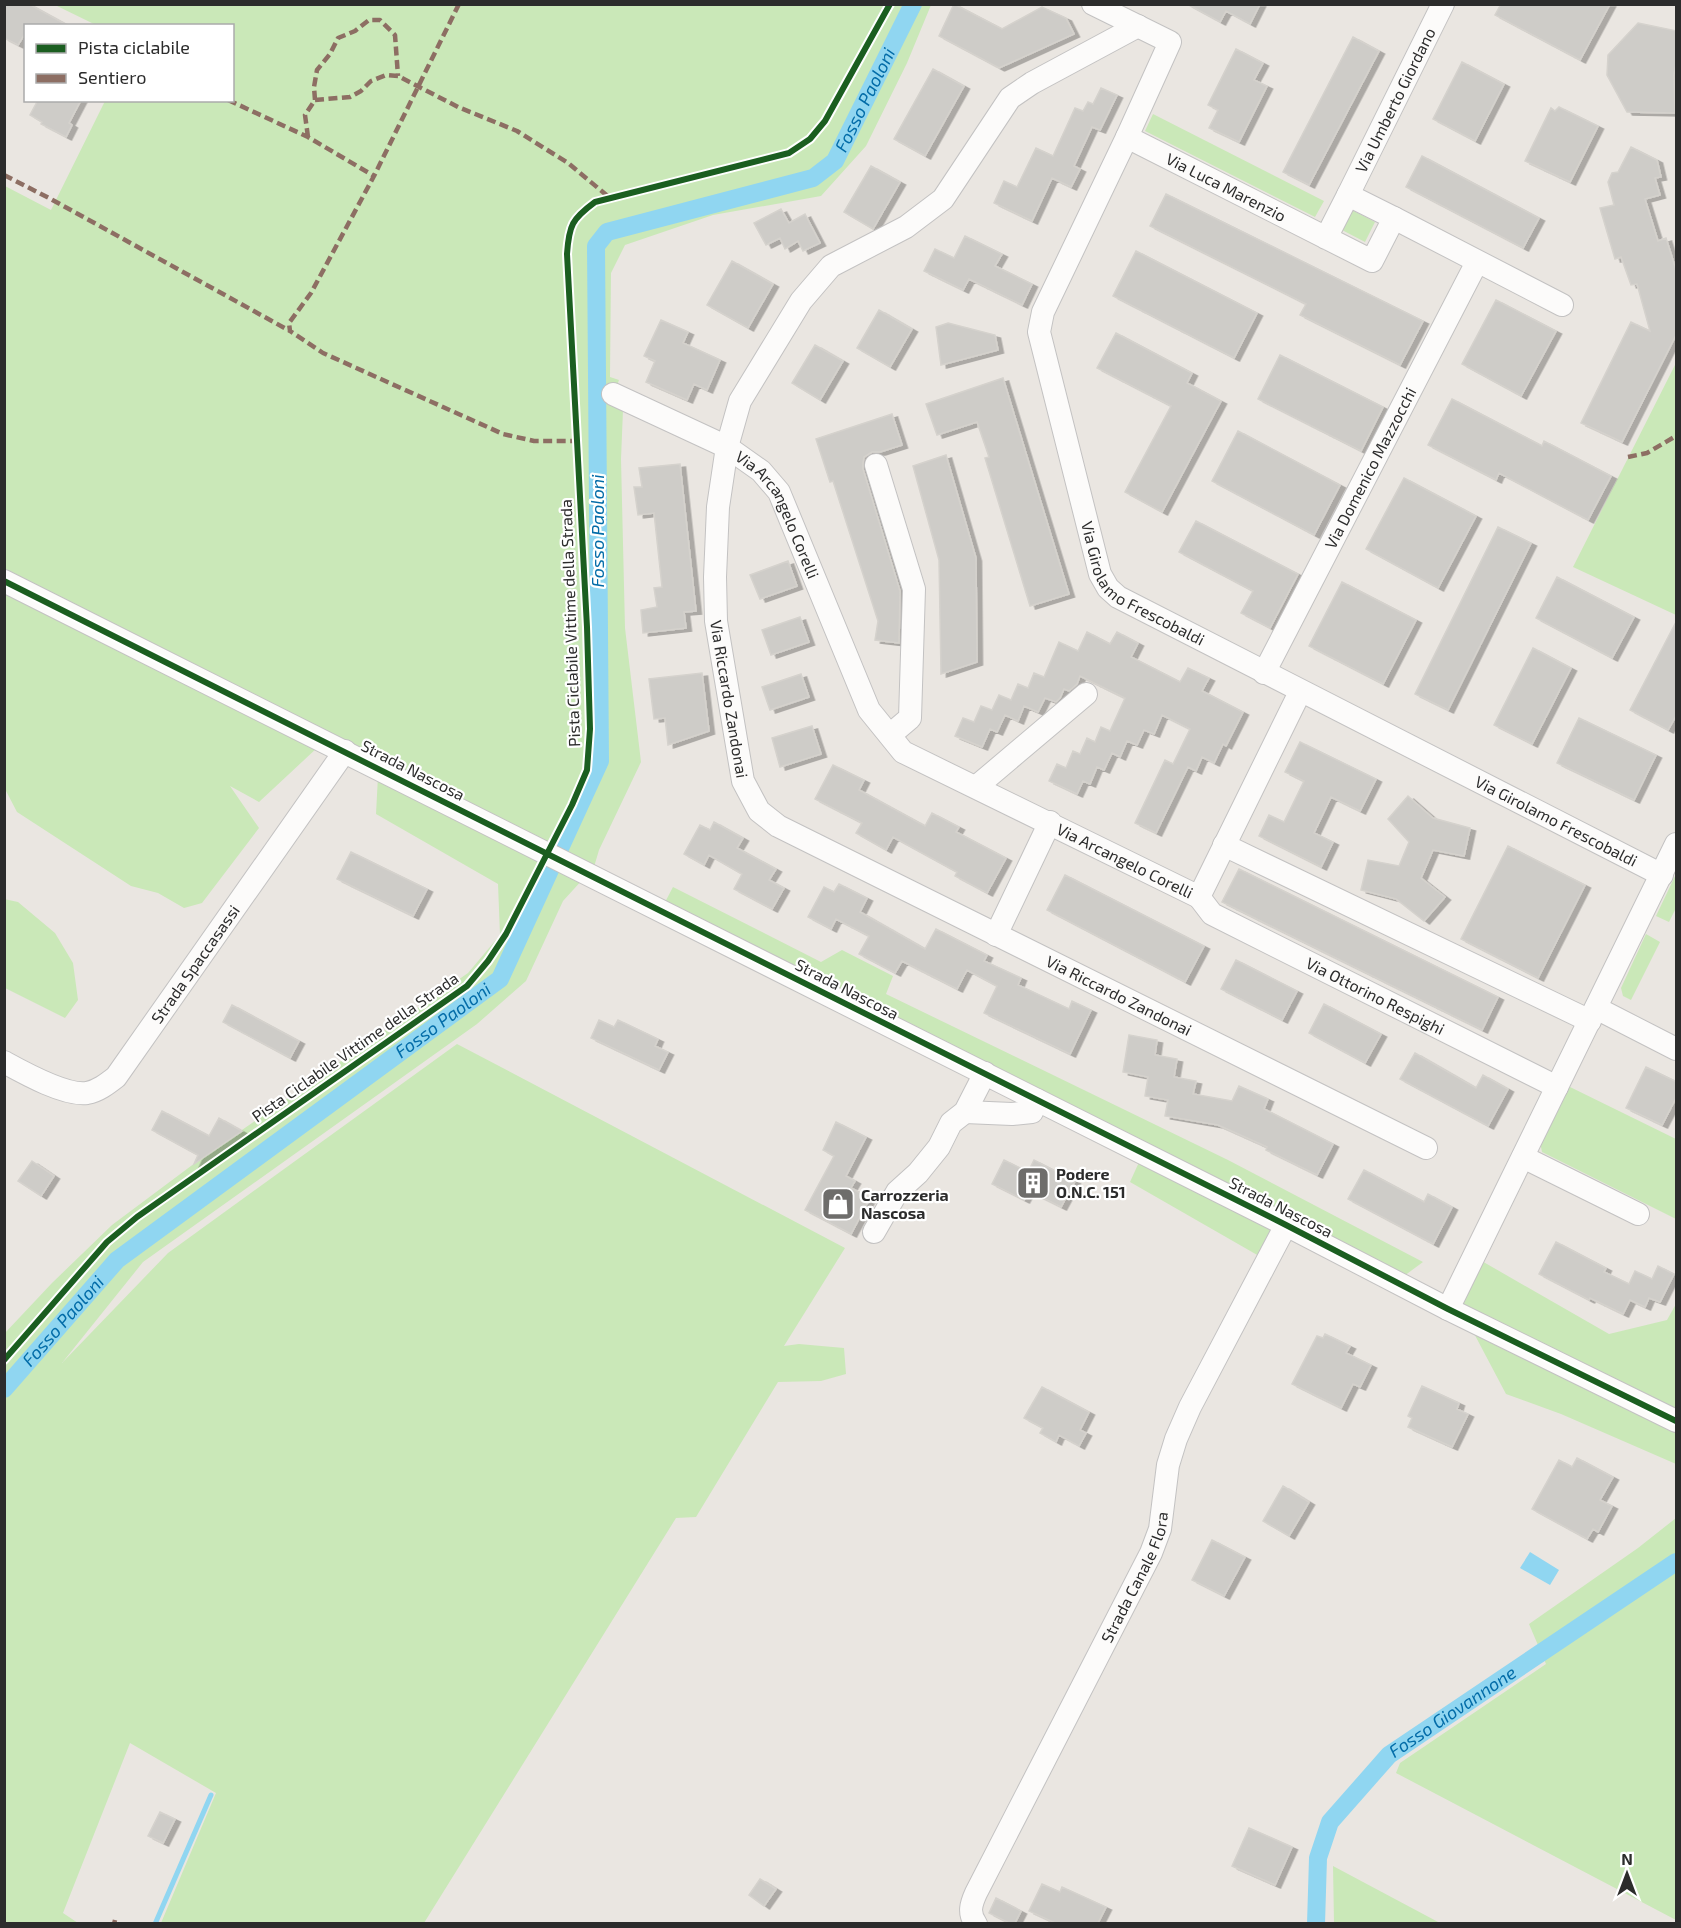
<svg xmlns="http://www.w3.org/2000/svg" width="1681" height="1928" font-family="'Exo 2',sans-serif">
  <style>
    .green { fill: #cae8b8 }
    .water { fill: #90d6f1 }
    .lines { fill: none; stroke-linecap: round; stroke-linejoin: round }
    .stream { stroke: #90d6f1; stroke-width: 5 }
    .canal { stroke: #90d6f1; stroke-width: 18 }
    .building { fill: #ceccc8; stroke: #d5d2cd; stroke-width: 1.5; filter: url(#shadow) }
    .minor-casing { stroke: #c3c2c2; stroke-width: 24 }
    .minor { stroke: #fcfbfa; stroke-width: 22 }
    .quiet { stroke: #8d6e63; stroke-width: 4.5; stroke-dasharray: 9 4.5; stroke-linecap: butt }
    .cycleway-casing { stroke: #fff; stroke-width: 10 }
    .cycleway { stroke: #1b5e20; stroke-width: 6 }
    .labels { text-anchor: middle; stroke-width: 4.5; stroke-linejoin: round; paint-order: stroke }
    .street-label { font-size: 16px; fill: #2c2c2c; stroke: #fff }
    .poi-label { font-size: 16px; font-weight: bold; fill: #2c2c2c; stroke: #fff; text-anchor: start }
    .water-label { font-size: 18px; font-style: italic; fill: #036ca8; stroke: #fff }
  </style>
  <defs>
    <filter id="shadow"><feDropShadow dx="5.5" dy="3" stdDeviation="0" flood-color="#0004"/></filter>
  </defs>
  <rect width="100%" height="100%" fill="#eae6e1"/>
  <path class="green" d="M55,5H931L907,63L866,146L821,196L713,215L625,245L611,273L610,377L619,380L611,403L623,410L621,459L625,628L641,762L599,850L594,867L563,901L526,981L477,1024L143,1262L62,1363L168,1253L457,1044L845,1248L784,1346L799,1344L844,1348L846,1374L821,1381L778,1382L696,1517L676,1518L424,1923H161L216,1793L130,1743L63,1913L78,1923H5L4,1334L52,1283L112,1225L203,1157L468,973L500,935L498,884L376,814L379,757L332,734L259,802L230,786L259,828L202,903L184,908L158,893L131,886L17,812L5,789V186L51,210L105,101L232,100V26L96,25Z
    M1153,114L1324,201L1315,217L1145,131Z
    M1352,210L1375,222L1365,242L1342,230Z
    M1676,363V615L1573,567Z
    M1676,874V908L1669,922L1656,916Z
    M673,887L821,962L842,950L893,976L886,994L1228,1160L1423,1262L1404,1276L1301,1224L1259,1256L1130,1182L1145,1149L663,906Z
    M4,899L18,902L55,933L73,963L78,1000L65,1018L5,988Z
    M1646,934L1660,942L1631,1000L1623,996L1621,988Z
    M1568,1086L1676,1139V1219L1542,1152L1540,1142Z
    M1480,1260L1609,1334L1667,1320L1676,1304V1464L1561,1414L1506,1394L1459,1305Z
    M1676,1518V1920L1396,1773L1400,1763L1546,1664L1529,1624L1638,1548Z
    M1333,1866L1440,1923H1334Z"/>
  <path class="water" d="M1530,1552L1559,1570L1550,1585L1520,1568Z"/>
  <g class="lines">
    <path class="stream" d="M155,1924L211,1795"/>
    <g class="canal">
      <path id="s1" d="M4,1389L117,1260L500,979L600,761L596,246L607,232L813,178L835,161L913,4"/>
      <path id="s2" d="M1316,1924L1318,1858L1330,1822L1389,1755L1676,1562"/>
    </g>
  </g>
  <path class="building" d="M4,4H29L69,26H26V32L18,45L4,38Z
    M954,4L1002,29L1042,7L1066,18L1074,34L999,68L939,36Z
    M1187,4H1260L1250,24L1226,11L1220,22Z
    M1501,4H1610L1580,60L1495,15Z
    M1638,23L1677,31V59L1674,75L1675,113L1627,112L1607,75L1608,55Z
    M1353,37L1379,51L1309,185L1283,172Z
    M1236,49L1263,63L1254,80L1267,86L1239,142L1209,128L1218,110L1208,105Z
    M1462,62L1504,84L1475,141L1433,119Z
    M933,69L964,86L925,156L894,139Z
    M1101,88L1117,95L1100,130L1092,127L1074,166L1080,169L1071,187L1052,178L1032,221L994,203L1004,181L1017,187L1036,148L1053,156L1075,108L1083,111L1088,102L1093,104Z
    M38,100H81L69,123L72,125L66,137L41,124L42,122L30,115Z
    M1559,107L1598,126L1570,182L1525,161L1551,108L1555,111Z
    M1631,147L1657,160L1661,177L1655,178L1660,195L1645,199L1658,241L1666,238L1677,273V333L1622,442L1581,423L1631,322L1650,331L1637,284L1631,285L1621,257L1615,259L1600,208L1614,205L1608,182L1612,173L1618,172Z
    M1422,156L1539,218L1523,248L1406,187Z
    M871,166L900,182L873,229L844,212Z
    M1166,194L1423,321L1400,365L1300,315L1306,304L1150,226Z
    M781,209L789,223L805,214L820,243L803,251L798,241L785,249L780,238L766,245L754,223Z
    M965,236L1002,254L995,266L1032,284L1022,305L969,279L963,290L924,271L935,249L954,258Z
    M1136,251L1257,313L1234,358L1113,296Z
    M732,261L773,284L748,328L707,305Z
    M1496,300L1556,331L1521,396L1462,364Z
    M879,310L912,329L890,367L857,348Z
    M661,320L688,332L683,343L720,360L707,390L694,384L687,400L646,382L655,361L644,356Z
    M948,323L995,335L998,350L941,365L936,327Z
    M1116,333L1192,373L1187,383L1221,401L1162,512L1125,492L1171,406L1097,368Z
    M815,345L843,361L820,400L792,383Z
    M1280,355L1383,407L1361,451L1258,399Z
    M1003,378L1069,594L1030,606L985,458L989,457L977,422L937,435L926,404Z
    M1452,399L1542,446L1544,441L1611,476L1588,520L1499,473L1496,480L1428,445Z
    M892,414L902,445L880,452H872L864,457L863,463V469L900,591L899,643L875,640L878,621L833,481L830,482L816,439Z
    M1238,431L1340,485L1314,535L1212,481Z
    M946,455L976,558L977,662L941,674L939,560L913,466Z
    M680,464L696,611L684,612L686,628L643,633L641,610L657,607L654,588L662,587L654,513L638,515L634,487H642L639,468Z
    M1404,478L1476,516L1438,588L1366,549Z
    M1196,521L1298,574L1270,628L1241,613L1253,591L1179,552Z
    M1498,527L1531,543L1448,710L1415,694Z
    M788,561L797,586L760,599L750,575Z
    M1557,577L1634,617L1612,658L1536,618Z
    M1342,582L1416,620L1383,684L1309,646Z
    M800,617L809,642L771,655L762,630Z
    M1677,620V714L1668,730L1630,710Z
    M1087,632L1110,644L1117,632L1138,643L1131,657L1180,682L1188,668L1209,678L1202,691L1243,712L1226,746L1223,744L1214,763L1202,757L1196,771L1188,767L1156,833L1135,823L1165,760L1173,764L1190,729L1162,715L1154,734L1144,730L1137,745L1127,741L1120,757L1112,753L1104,770L1097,767L1090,784L1083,781L1077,794L1049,781L1057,764L1066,768L1073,751L1080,754L1087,738L1095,742L1101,727L1110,731L1125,698L1080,676L1077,684L1069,691L1064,689L1060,698L1056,702L1045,698L1038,712L1024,706L1018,721L1005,715L997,732L990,729L982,747L955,736L963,718L974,722L981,706L992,710L999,695L1011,700L1018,684L1028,688L1034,673L1044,677L1059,642L1078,651Z
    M1533,648L1571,668L1532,744L1494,725Z
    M702,673L709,731L668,745L665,718L654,719L649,679Z
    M801,674L809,697L770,710L762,687Z
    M1579,718L1656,755L1634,800L1557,763Z
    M812,726L821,754L780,767L772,738Z
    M1300,742L1376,779L1360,811L1331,797L1314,833L1333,842L1321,867L1259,836L1269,815L1284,822L1304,781L1285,772Z
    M833,765L864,780L859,790L925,826L932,813L959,827L956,832L1006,858L987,893L955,876L957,872L893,837L886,850L856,833L862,823L815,799Z
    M1408,796L1433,818L1470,828L1464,856L1433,850L1421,878L1445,897L1424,921L1396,899L1361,890L1368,860L1399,866L1409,842L1388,819Z
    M714,822L743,838L737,848L776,869L769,880L784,888L772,909L734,889L742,874L709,855L704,865L684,854L700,825L710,830Z
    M1508,846L1585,885L1538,978L1461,939Z
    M351,852L427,889L413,916L337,879Z
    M1239,869L1498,997L1482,1030L1222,902Z
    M1065,875L1204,946L1185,982L1047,910Z
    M839,884L867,898L860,912L925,949L936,929L987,955L984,961L1021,978L1018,985L1069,1009L1072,1001L1091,1010L1070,1054L984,1013L997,986L967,970L957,989L902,961L895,973L859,954L869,936L836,919L831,929L808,917L824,887L834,892Z
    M1236,960L1297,991L1282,1020L1221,989Z
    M1324,1004L1381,1034L1365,1063L1309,1033Z
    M232,1005L299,1041L290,1058L223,1022Z
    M599,1020L614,1027L618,1020L658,1039L655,1046L668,1052L659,1070L591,1038Z
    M1129,1035L1157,1040L1155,1055L1177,1059L1174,1077L1196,1081L1193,1094L1232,1101L1239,1086L1268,1099L1264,1109L1333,1144L1317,1175L1266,1150L1267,1147L1218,1125L1165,1116L1168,1100L1145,1096L1148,1077L1123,1072Z
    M1415,1053L1476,1088L1483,1075L1508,1089L1488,1126L1400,1079Z
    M1646,1067L1677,1082V1096L1662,1125L1626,1108Z
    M162,1111L209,1136L219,1118L242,1131L194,1164L198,1155L152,1130Z
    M836,1122L866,1137L846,1176L855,1181L851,1188L870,1198L851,1234L805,1210L834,1156L823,1150Z
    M1004,1160L1028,1172L1034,1160L1075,1181L1061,1207L1029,1191L1024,1200L992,1184Z
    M32,1161L54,1176L41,1196L18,1181Z
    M1364,1170L1424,1202L1428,1194L1452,1207L1433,1244L1348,1199Z
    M1556,1242L1606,1268L1604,1272L1629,1284L1635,1271L1652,1279L1658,1266L1674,1274L1660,1302L1649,1298L1645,1307L1630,1300L1623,1314L1590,1298L1589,1300L1539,1274Z
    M1325,1334L1350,1346L1346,1353L1371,1365L1360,1387L1353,1384L1341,1408L1292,1384L1317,1336L1323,1338Z
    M1422,1386L1459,1403L1457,1409L1468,1414L1452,1447L1408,1427L1412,1418L1408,1416Z
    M1042,1387L1089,1412L1080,1430L1086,1433L1079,1446L1059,1435L1056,1442L1040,1433L1043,1428L1024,1418Z
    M1577,1458L1613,1477L1600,1500L1612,1506L1598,1532L1593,1529L1587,1539L1532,1509L1559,1460L1572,1467Z
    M1283,1486L1309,1502L1289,1536L1263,1521Z
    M1212,1540L1245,1557L1224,1596L1192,1580Z
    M160,1812L175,1819L163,1843L148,1836Z
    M1249,1828L1292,1847L1275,1885L1232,1866Z
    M760,1879L776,1889L764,1906L749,1895Z
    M1042,1884L1060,1892L1062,1887L1106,1907L1098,1923H1055L1029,1911Z
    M996,1898L1021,1911L1015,1923H1009L989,1913Z"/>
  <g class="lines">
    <g class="minor-casing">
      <g id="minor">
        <path id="s3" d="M1093,4L1170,42L1127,137L1043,312L1039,332L1100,574L1108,588L1118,597L1662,875"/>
        <path id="s4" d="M1138,26L1032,83L1010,98L943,199L906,227L831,266L801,301L740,401L727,447L718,507L715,577L716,621L743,781L759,811L778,826L1426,1148"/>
        <path id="s5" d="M1127,137L1372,261L1394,218L1348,195L1326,238"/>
        <path id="s6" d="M1348,195L1443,4"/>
        <path d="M1394,218L1562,305"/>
        <path id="s7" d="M613,394L727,447L761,471L779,492L869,710L903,752L1199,897L1300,692"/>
        <path d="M876,465L914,589L910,718L890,735"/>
        <path d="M4,581L1286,1225L1448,1309L1676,1421"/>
        <path id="s8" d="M1264,673L1477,262"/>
        <path d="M976,787L1086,694"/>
        <path d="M1224,845L1590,1021"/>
        <path id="s9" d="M1199,897L1212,914L1557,1087"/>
        <path d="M996,935L1050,822"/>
        <path d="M1596,1008L1676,1049"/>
        <path id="s10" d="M4,1062C24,1073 65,1096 87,1093C98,1091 107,1084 116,1077L345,751"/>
        <path d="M965,1112L1012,1114L1032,1112L1037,1100"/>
        <path d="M1523,1157L1638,1214"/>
        <path d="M874,1232L897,1192L918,1173L939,1147L951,1123L965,1112L985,1073"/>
        <path d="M1448,1309L1676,844"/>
        <path id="s11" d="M976,1924C968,1913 971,1904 976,1893L1151,1553L1160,1529L1168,1465L1176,1439L1190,1407L1286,1225"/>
      </g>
    </g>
    <use href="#minor" class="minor"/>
    <path class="quiet" d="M459,4L374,176L311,293L289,323L290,331L323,353L503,434L534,441H577
      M228,100L308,137L374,176
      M315,100L350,97L361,91L371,81L386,75L398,76L458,107L517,131L568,163L610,198
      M308,137L305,115L315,100L314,87L317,70L330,54L338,38L355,31L369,20H380L395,35L398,76
      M4,175L49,198L290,331
      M1628,457L1647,453L1676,436
      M114,1924L115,1920"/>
    <g class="cycleway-casing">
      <path id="cycleway" d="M4,581L1286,1225L1448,1309L1676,1421
        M4,1360L107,1242L137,1217L467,986L488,961L506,934L572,805L587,770L590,729L587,627L567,254C569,225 572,219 595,202L789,153L810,139L825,121L890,4"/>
    </g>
    <use href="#cycleway" class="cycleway"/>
  </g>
  <defs>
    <g id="building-square" transform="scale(1.725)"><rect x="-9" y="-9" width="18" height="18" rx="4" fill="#6e6d6b" stroke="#fff"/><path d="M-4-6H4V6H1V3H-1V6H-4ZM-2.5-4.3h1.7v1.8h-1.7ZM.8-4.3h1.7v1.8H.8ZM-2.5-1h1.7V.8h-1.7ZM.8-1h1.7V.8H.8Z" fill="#fff"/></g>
    <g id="shop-square" transform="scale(1.725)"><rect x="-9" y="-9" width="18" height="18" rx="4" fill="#6e6d6b" stroke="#fff"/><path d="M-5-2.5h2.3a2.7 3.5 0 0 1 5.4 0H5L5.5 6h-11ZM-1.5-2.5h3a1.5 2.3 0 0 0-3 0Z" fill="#fff"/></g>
  </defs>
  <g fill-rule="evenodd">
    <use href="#building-square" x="1033" y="1183"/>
    <use href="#shop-square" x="838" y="1204"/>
  </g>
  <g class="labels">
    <g class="street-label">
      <text dy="6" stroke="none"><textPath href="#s6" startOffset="106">Via Umberto Giordano</textPath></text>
      <text dy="6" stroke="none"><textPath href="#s5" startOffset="111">Via Luca Marenzio</textPath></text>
      <text dy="6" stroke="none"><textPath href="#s8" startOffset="231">Via Domenico Mazzocchi</textPath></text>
      <text dy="6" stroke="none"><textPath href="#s7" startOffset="213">Via Arcangelo Corelli</textPath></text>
      <text dy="6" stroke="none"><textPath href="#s3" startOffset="690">Via Girolamo Frescobaldi</textPath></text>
      <text transform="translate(570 623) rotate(-92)" y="6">Pista Ciclabile Vittime della Strada</text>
      <text dy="6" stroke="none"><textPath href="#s4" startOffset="864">Via Riccardo Zandonai</textPath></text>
      <text transform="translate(413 770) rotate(27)" y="6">Strada Nascosa</text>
      <text dy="6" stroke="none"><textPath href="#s3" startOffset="1176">Via Girolamo Frescobaldi</textPath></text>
      <text dy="6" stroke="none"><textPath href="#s7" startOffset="732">Via Arcangelo Corelli</textPath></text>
      <text dy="6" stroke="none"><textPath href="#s10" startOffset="261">Strada Spaccasassi</textPath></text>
      <text transform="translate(847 989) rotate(27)" y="6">Strada Nascosa</text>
      <text dy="6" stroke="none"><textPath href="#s4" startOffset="1386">Via Riccardo Zandonai</textPath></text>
      <text dy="6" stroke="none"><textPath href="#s9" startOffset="204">Via Ottorino Respighi</textPath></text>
      <text transform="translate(355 1047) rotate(-35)" y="6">Pista Ciclabile Vittime della Strada</text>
      <text transform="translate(1281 1207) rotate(27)" y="6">Strada Nascosa</text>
      <text dy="6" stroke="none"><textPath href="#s11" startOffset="387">Strada Canale Flora</textPath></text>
    </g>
    <g class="poi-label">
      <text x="1056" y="1180">Podere<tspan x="1056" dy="18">O.N.C. 151</tspan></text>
      <text x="861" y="1201">Carrozzeria<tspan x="861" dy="18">Nascosa</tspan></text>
    </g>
    <g class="water-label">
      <text dy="6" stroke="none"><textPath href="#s1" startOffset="1728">Fosso Paoloni</textPath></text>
      <text transform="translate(598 531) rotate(-90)" y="6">Fosso Paoloni</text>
      <text dy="6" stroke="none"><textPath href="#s1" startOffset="576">Fosso Paoloni</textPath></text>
      <text dy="6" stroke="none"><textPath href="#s1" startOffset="90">Fosso Paoloni</textPath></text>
      <text dy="6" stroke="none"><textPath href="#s2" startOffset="270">Fosso Giovannone</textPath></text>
    </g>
  </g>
  <rect width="1681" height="1928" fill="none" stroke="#2c2c2c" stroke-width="12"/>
  <rect x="24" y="24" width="210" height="78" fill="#ffffff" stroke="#ababab" stroke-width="1.5"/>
  <rect x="36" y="44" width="30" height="9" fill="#1b5e20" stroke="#ababab" stroke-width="1.5"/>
  <text x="78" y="54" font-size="18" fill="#2c2c2c">Pista ciclabile</text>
  <rect x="36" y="74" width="30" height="9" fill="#8d6e63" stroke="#ababab" stroke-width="1.5"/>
  <text x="78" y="84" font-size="18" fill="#2c2c2c">Sentiero</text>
  <g transform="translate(1627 1874)" stroke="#ffffff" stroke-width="4.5" paint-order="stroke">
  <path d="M0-4.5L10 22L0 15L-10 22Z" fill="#2c2c2c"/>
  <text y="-9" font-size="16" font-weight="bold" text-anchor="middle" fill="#2c2c2c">N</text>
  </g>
</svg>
